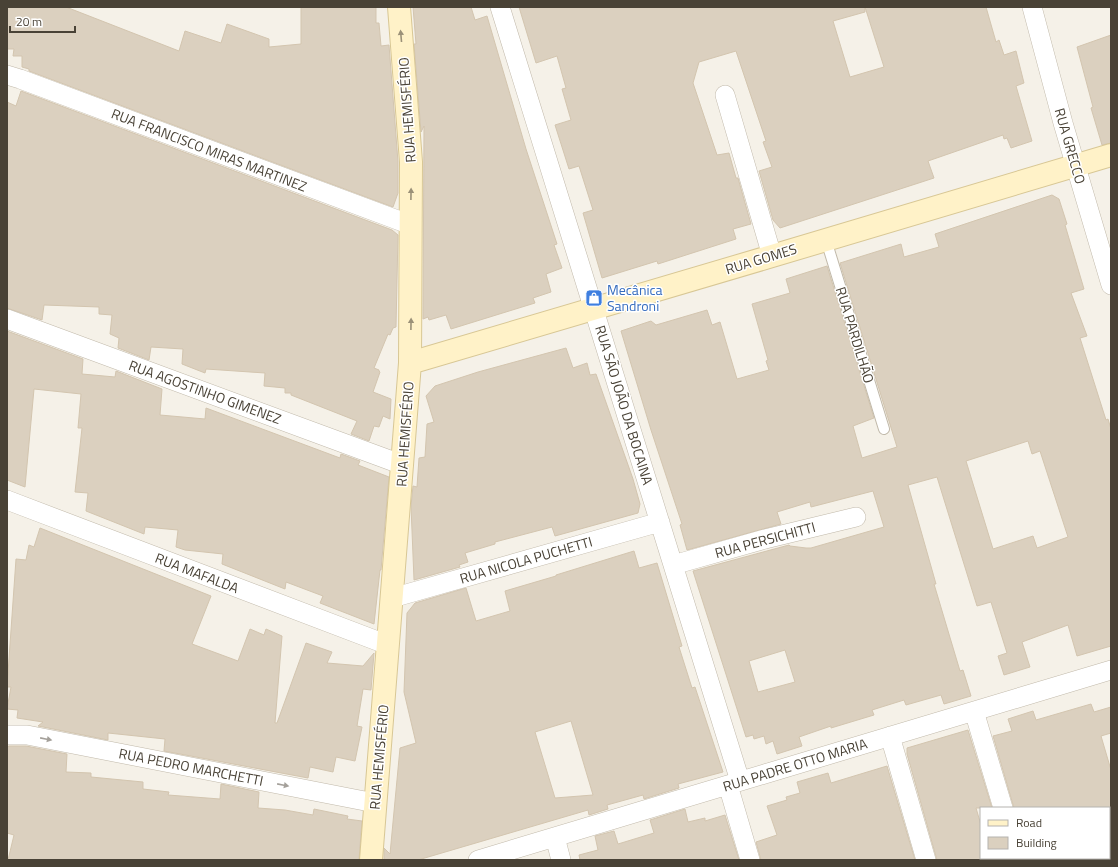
<svg xmlns="http://www.w3.org/2000/svg" width="1118" height="867" font-family="'Titillium Web',sans-serif">
  <style>
    .building { fill: #dbd0bf; stroke: #d3c5af; fill-rule: evenodd }
    .lines { fill: none; stroke-linecap: round; stroke-linejoin: round }
    .lane-casing { stroke: #c1b9aa; stroke-width: 12 }
    .street-casing { stroke: #c1b9aa; stroke-width: 20 }
    .secondary-casing { stroke: #d8c795; stroke-width: 24 }
    .lane { stroke: #fff; stroke-width: 10 }
    .street { stroke: #fff; stroke-width: 19 }
    .secondary { stroke: #fff2c8; stroke-width: 22 }
    .oneway { fill: #9b9178 }
    .oneway2 { fill: #a4a09a }
    .labels { text-anchor: middle; stroke-width: 3; stroke-linejoin: round; paint-order: stroke }
    .street-label { font-size: 14px; fill: #494236; stroke: #fff }
    .shop-label { font-size: 14px; fill: #366cbe; stroke: #fff; text-anchor: start }
  </style>
  <rect width="100%" height="100%" fill="#f5f1e8"/>
  <path class="building" d="M7,7H66L179,51L185,31L221,43L227,24L269,39V47L301,44V7H376V23H379L381,46L389,45L398,162V193L393,207L29,71V69L22,67V56H13L14,49H7Z
    M413,7H471L475,20L487,16L526,149L557,244L554,245L562,268L546,274L551,292L533,298L535,303L451,329L446,315L429,320L428,317L423,319L424,126L421,132L414,44H416Z
    M519,7H865V12L833,21L850,77L884,67L865,7H986L996,42L999,40L1004,55L1016,51L1024,83L1016,86L1032,141L1011,148L1007,138L1004,139L1003,135L928,161L934,178L780,228L773,220L759,171L772,167L763,142L766,141L736,51L699,62L693,83L717,155L729,153L736,178H738L751,224L733,229L736,239L658,264L657,261L602,278L583,213L593,210L579,166L569,169L555,125L571,120L562,89L566,88L557,56L536,63Z
    M1111,35V143L1102,145L1091,108L1093,107L1077,47Z
    M21,91L392,230L398,235L396,327L393,328L390,335L388,334L374,368L379,370V371L380,372L373,392L391,399L390,419L383,416L379,427L374,426L369,441L351,434L357,421L291,395V393H285V388L264,386L265,373L206,369L205,373L182,364L183,349L151,347L149,360L118,348L119,338L110,334L112,315L99,314V307L44,305L42,320L7,308V102L16,106Z
    M1052,195L1059,199L1067,224L1065,225L1084,289L1071,293L1087,336L1080,338L1106,420L1108,419L1111,429V646L1077,656L1068,625L1022,642L1030,667L1004,675L998,656L1007,653L991,602L977,606L937,477L908,485L936,584H934L960,671L963,670L971,696L944,704L941,695L906,705L904,700L872,710L874,715L831,728V726L799,737L802,746L777,754L773,741L766,744L764,736L754,739L753,735L746,737L693,571L789,545L790,546L806,548H811L884,527L873,491L811,507L810,502L777,512L781,524L687,550L680,525L682,524L651,430L621,331L651,321L656,325L707,310L712,325L720,322L737,379L769,370L766,361L768,360L752,304L790,293L786,279L827,266L874,418L853,426L862,458L897,447L840,263L901,244L904,257L939,247L935,234ZM1028,441L1032,454L1040,451L1068,537L1037,548L1033,536L993,549L966,461ZM785,650L795,682L758,692L749,661Z
    M7,331L83,359L82,374L115,377L116,371L162,389L160,415L205,419L206,408L340,458L341,454L360,461L358,465L389,477L381,570H380L374,624L320,603L323,596L286,582L285,589L222,564L223,554L185,550L176,547L178,530L145,527L144,534L86,511L88,493L75,492L82,428H78L81,394L34,389L25,487L7,480Z
    M566,348L573,368L587,363L590,375L596,374L633,479L640,504L638,513L555,536L552,527L495,542V544L465,553L468,562L459,565L460,567L414,580L411,506L413,486L417,487L419,458L425,457L427,424L434,422L426,396L435,386L478,372Z
    M40,528L211,596L192,644L238,661L250,629L264,635L266,629L282,636L275,723H277L306,643L332,652L327,663L363,666L374,653L371,690L363,689L357,726L362,727L355,761L336,757L333,772L310,767L308,778L164,751L165,739L108,733V740L38,726L43,722L17,718L18,710L7,709L11,687H7L16,559L26,560L29,545L34,547Z
    M634,551L639,568L657,563L682,646L679,647L692,688L695,687L723,772L678,784L679,788L644,799L643,795L607,805L608,809L589,815L588,810L418,860H384V848L390,854L400,748L416,743L404,692L407,613L415,603L466,588L476,621L510,611L505,591L556,576V575ZM571,721L593,795L555,798L535,732Z
    M1091,704L1094,712L1111,707V733L1101,736L1111,770V808H1014L993,736L1012,731L1008,719L1033,711L1036,720Z
    M968,730L992,808H976L981,825V860H937L907,754V748Z
    M9,746H26L67,754L66,772L91,773V777L143,782V789L169,792L168,795L220,799L221,784L259,792L258,808L285,810L313,815L314,809L348,816L347,819L362,821L359,860H8L14,835L7,833V747Z
    M887,766L915,860H761L756,842L777,835L767,806L787,800L786,797L800,793L797,782L828,773L831,783Z
    M685,809L688,822L705,818V821L725,815L739,860H580L579,855L598,850L595,836L614,831L618,844L654,833L650,820Z"/>
  <g class="lines">
    <g class="lane-casing">
      <path id="lane" d="M826,240L884,429"/>
    </g>
    <g class="street-casing">
      <path id="street" d="M500,7L740,781
        M1032,7L1063,123L1111,285
        M7,75L20,79L411,225
        M725,95L772,256
        M7,319L403,465
        M7,500L388,645
        M673,565L765,539L856,517
        M392,598L660,522
        M974,711L1003,808
        M7,735H27L375,803
        M890,736L926,860
        M728,785L750,860
        M555,837L561,860
        M1018,858L1019,860
        M478,860L1111,670"/>
    </g>
    <g class="secondary-casing">
      <path id="secondary" d="M410,363L772,256L1111,155
        M371,860L410,363L411,162L399,7"/>
    </g>
    <use href="#lane" class="lane"/>
    <use href="#street" class="street"/>
    <use href="#secondary" class="secondary"/>
  </g>
  <defs><path id="oneway-solid" d="M-6-.8H1V-3.2L6.5 0L1 3.2V.8H-6Z"/></defs>
  <g class="oneway">
    <use href="#oneway-solid" transform="translate(401 36) rotate(-95)"/>
    <use href="#oneway-solid" transform="translate(411 194) rotate(-89)"/>
    <use href="#oneway-solid" transform="translate(411 324) rotate(-89)"/>
  </g>
  <g class="oneway2">
    <use href="#oneway-solid" transform="translate(46 739) rotate(11)"/>
    <use href="#oneway-solid" transform="translate(283 785) rotate(11)"/>
  </g>
  <defs>
    <g id="shop-square" transform="scale(0.9)"><rect x="-9" y="-9" width="18" height="18" rx="4" fill="#3f7fe0" stroke="#fff"/><path d="M-5-2.5h2.3a2.7 3.5 0 0 1 5.4 0H5L5.5 6h-11ZM-1.5-2.5h3a1.5 2.3 0 0 0-3 0Z" fill="#fff"/></g>
  </defs>
  <g fill-rule="evenodd">
    <use href="#shop-square" x="594" y="298"/>
  </g>
  <g class="labels">
    <g class="street-label">
      <text transform="translate(407 110) rotate(-94)" y="5">RUA HEMISFÉRIO</text>
      <text transform="translate(1070 146) rotate(74)" y="5">RUA GRECCO</text>
      <text transform="translate(209 150) rotate(21)" y="5">RUA FRANCISCO MIRAS MARTINEZ</text>
      <text transform="translate(761 259) rotate(-17)" y="5">RUA GOMES</text>
      <text transform="translate(855 335) rotate(73)" y="5">RUA PARDILHÃO</text>
      <text transform="translate(205 392) rotate(20)" y="5">RUA AGOSTINHO GIMENEZ</text>
      <text transform="translate(624 405) rotate(73)" y="5">RUA SÃO JOÃO DA BOCAINA</text>
      <text transform="translate(405 434) rotate(-86)" y="5">RUA HEMISFÉRIO</text>
      <text transform="translate(765 540) rotate(-15)" y="5">RUA PERSICHITTI</text>
      <text transform="translate(526 560) rotate(-16)" y="5">RUA NICOLA PUCHETTI</text>
      <text transform="translate(197 573) rotate(21)" y="5">RUA MAFALDA</text>
      <text transform="translate(379 757) rotate(-85)" y="5">RUA HEMISFÉRIO</text>
      <text transform="translate(795 765) rotate(-17)" y="5">RUA PADRE OTTO MARIA</text>
      <text transform="translate(191 767) rotate(11)" y="5">RUA PEDRO MARCHETTI</text>
    </g>
    <g class="shop-label">
      <text x="607" y="295">Mecânica<tspan x="607" dy="16">Sandroni</tspan></text>
    </g>
  </g>
  <rect width="1118" height="867" fill="none" stroke="#494236" stroke-width="16"/>
  <rect x="980" y="807" width="130" height="52" fill="#ffffff" stroke="#b6b3af"/>
  <rect x="988" y="820" width="20" height="6" fill="#fff2c8" stroke="#b6b3af"/>
  <text x="1016" y="827" font-size="12" fill="#494236">Road</text>
  <rect x="988" y="837" width="20" height="12" fill="#dbd0bf" stroke="#b6b3af"/>
  <text x="1016" y="847" font-size="12" fill="#494236">Building</text>
  <path d="M10 26v6h65v-6" fill="none" stroke="#494236" stroke-width="2"/>
  <text x="16" y="26" font-size="12" fill="#494236" stroke="#ffffff" stroke-width="3" paint-order="stroke">20 m</text>
</svg>
